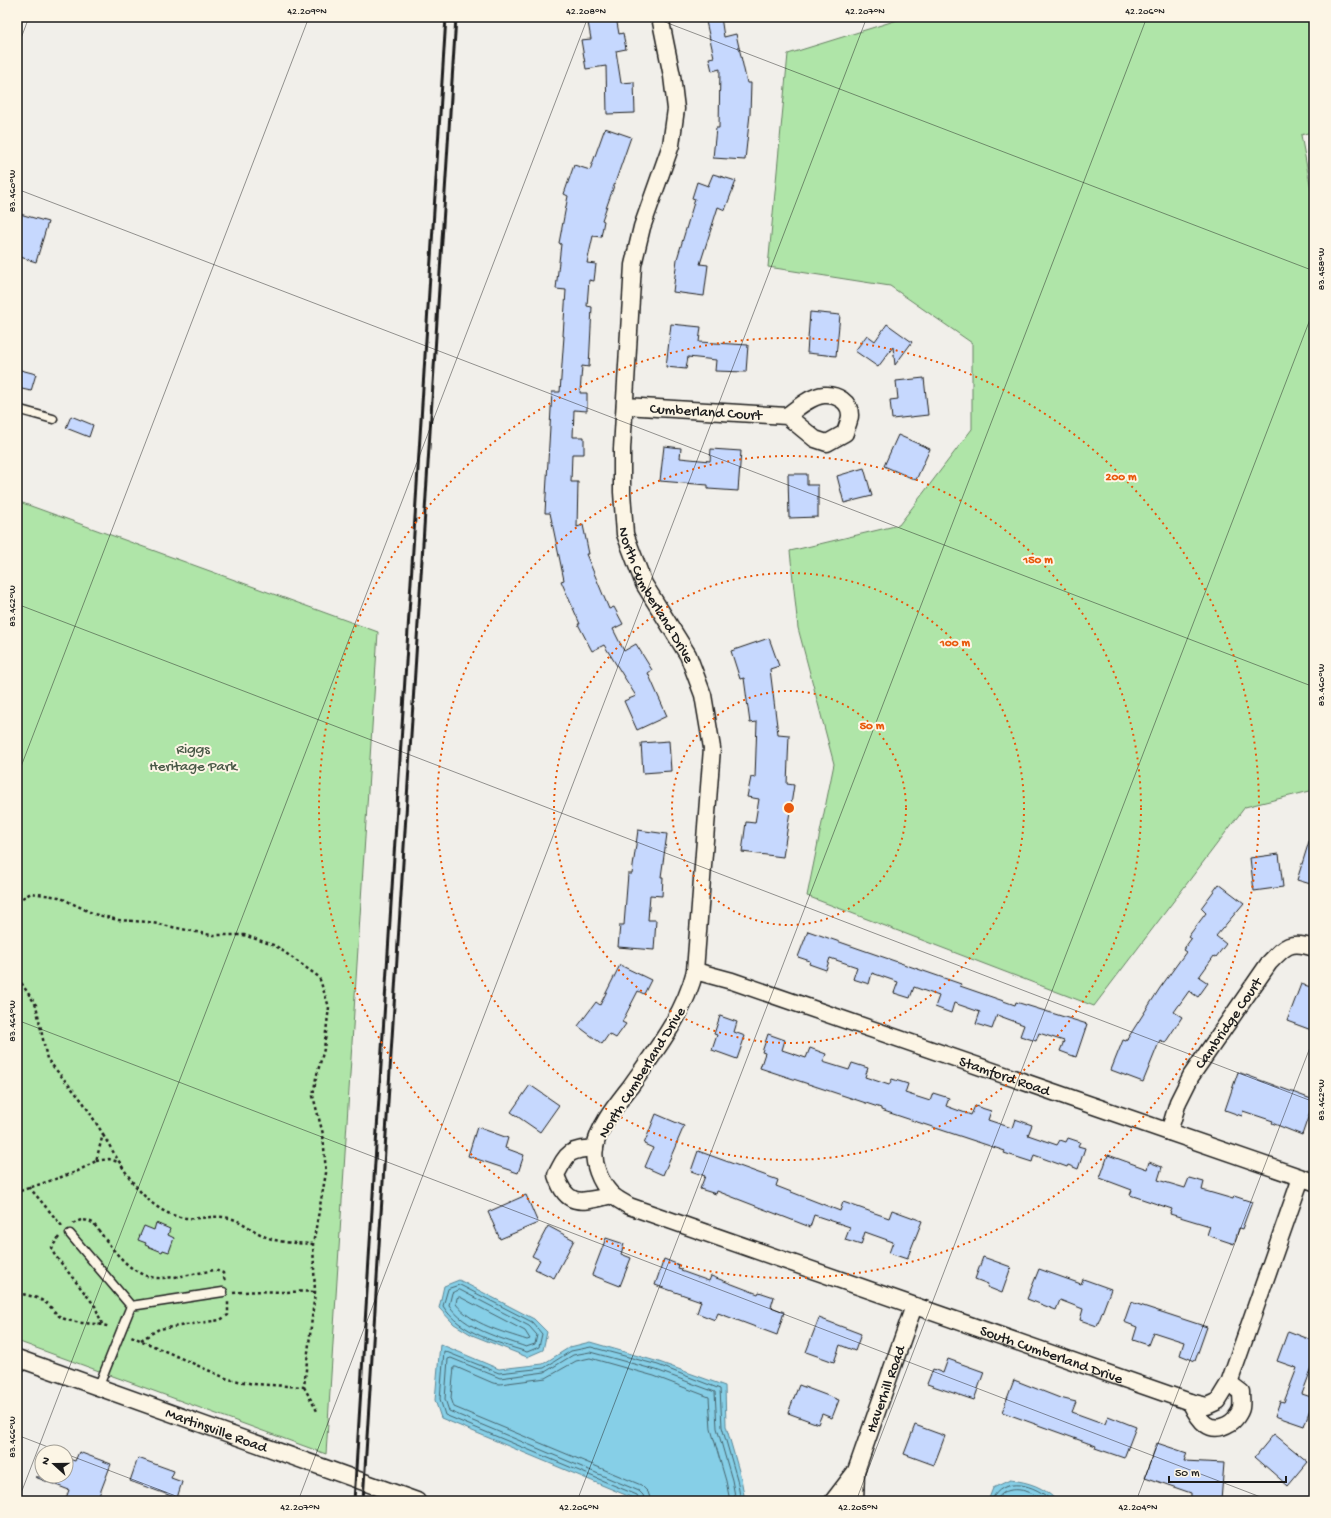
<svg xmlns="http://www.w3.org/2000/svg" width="1331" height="1518" font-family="'Gochi Hand',sans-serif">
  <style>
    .green { fill: #afe5a8; stroke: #668062 }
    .water { fill: #86cfe7; stroke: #5c8796 }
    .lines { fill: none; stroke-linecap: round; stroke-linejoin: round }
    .shore { stroke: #46646d; stroke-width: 1 }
    .building { fill: #c6d8fe; stroke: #1c1c1c }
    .service-casing { stroke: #1c1c1c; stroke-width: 11 }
    .minor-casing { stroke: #1c1c1c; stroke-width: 19 }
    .path { stroke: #1c1c1c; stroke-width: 2.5; stroke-dasharray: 3 3; stroke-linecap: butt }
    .service { stroke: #fcf5e5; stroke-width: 8 }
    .minor { stroke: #fcf5e5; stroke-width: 16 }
    .rail { stroke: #1c1c1c; stroke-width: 3 }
    .ticks { fill: none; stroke: #1c1c1c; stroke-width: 1; stroke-opacity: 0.45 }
    .ring { fill: none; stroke: #e8590c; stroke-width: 2; stroke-dasharray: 2 4 }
    .labels { text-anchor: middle; stroke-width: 4; stroke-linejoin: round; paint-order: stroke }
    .street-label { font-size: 15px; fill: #1c1c1c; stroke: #fcf5e5 }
    .park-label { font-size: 15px; fill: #485846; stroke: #fcf5e5 }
    .centre { fill: #e8590c; stroke: #fcf5e5; stroke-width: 2 }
    .ring-label { font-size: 12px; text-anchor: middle; font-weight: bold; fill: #e8590c; stroke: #fcf5e5; stroke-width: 4; stroke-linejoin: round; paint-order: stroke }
    .neatline { fill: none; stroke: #1c1c1c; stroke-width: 1.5 }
    .ticks-label { font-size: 10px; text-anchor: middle; fill: #1c1c1c }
  </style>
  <rect width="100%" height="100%" fill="#f1efea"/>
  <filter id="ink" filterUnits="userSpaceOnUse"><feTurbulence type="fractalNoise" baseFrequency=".025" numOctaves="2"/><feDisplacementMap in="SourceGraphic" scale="8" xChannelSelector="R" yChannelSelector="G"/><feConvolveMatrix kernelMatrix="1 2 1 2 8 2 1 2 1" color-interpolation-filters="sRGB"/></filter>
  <g filter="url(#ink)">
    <path class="green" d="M907,17H1314V131L1301,135L1314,205V794L1310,791L1245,807L1094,1006L807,896L834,764L798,628L790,551L899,525L972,429V343L890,286L768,267L788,54Z
      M17,501L378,632L326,1454L17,1341Z"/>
    <path class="water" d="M459,1280L534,1319L547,1332L543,1350L527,1357L472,1335L454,1324L439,1308L444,1286Z
      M590,1342L659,1362L725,1386L726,1426L741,1478L745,1501H640L441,1418L435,1400L440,1344L499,1369L543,1364L570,1347Z
      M1010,1480C1029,1482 1044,1487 1057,1501H988L993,1488Z"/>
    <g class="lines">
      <path class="shore" d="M460,1285L532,1322L542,1334L539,1347L527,1352C499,1343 459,1333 443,1306L448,1289Z
        M460,1290L529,1326L537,1335L535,1344L526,1347C501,1338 464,1329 449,1305L452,1293Z
        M460,1297L525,1331L530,1339L527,1340C503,1332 471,1324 456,1304L457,1298Z
        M640,1501L637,1495L445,1415L440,1399L444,1351L499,1373L544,1368L571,1351L591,1347L658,1365L720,1389L722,1427L737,1479L741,1501
        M645,1501L643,1495L639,1491L449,1411L445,1399L448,1359L451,1358L500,1378L545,1372L573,1355L590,1352L656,1370L715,1392L717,1428L732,1480L736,1501
        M651,1501L648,1492L641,1485L454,1407L451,1398L454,1367H456L493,1383L500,1384L546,1378L576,1361L590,1358L654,1376L709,1397L711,1429L726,1481L730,1501
        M991,1501C1003,1475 1035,1484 1052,1501
        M996,1501C1006,1482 1031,1490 1045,1501"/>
    </g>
    <path class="building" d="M587,17H616L619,34L623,33L626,49L616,51L621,83L634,82L635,113L607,114L606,66L586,69L581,40L591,39Z
      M705,17H721L724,37L736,34L747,83H751L750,114L745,160L713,158L716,128H719L720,69L712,71L709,58L714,57Z
      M605,128L631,137L602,220L604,221L601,237L593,236L587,263L596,264L594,281L589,280L587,306L592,307L589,367L582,366L580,393H587V411L574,410L573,437H584V454H572L571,482H578L577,527L583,525L589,554H586L609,609L614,607L623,624L613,629L624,651L636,644L652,670L648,673L667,716L637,730L624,701L636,696L604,645L592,651L578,624H580L561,581L564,580L550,513H545L552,392H560L564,336H563L566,290L556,289L561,244L559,243L568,196L564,194L574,165L590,170Z
      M713,174L736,181L725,210L718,207L700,264L708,265L704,296L673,292L677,259L695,199L692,198L697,182L708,186Z
      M20,214L48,222L36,262L17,256V223Z
      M810,312L840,315L836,356L807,353Z
      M671,324L701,327L699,342L748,345L746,372L715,371L716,360L688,357L686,369L666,367Z
      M887,324L912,342L895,365L893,347L878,367L855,351L867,335L875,341Z
      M17,369L36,374L31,391L17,388Z
      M924,378L928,415L892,419L890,400L898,399L896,381Z
      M71,416L93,425L89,437L66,428Z
      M898,435L930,449L916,480L884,466Z
      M664,446L681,448L680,458L710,461L711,449L741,451L738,491L708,489V485L660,481Z
      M864,468L872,496L844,503L837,476Z
      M788,474H807V485H818V517L789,518Z
      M769,638L779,666L770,669L778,734L789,735L787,784L794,785L783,857L742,852L746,822L755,823L759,799L747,797L751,777L755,778L757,722L750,723L744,678L740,679L731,651Z
      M669,741L671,771L643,773L641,743Z
      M638,830L667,834L661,877H663L662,896L650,895L648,920H656L654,950L618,947L620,925H624L628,874H632Z
      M1311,835L1314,836V885L1297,880Z
      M1279,854L1283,887L1254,891L1250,858Z
      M1219,884L1244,903L1216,936L1226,944L1216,957L1214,956L1199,977L1208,983L1198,997L1189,991L1174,1012L1182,1017L1165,1043L1160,1040L1143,1082L1111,1070L1123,1040L1126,1041L1160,988L1186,952L1183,950L1191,939L1188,937L1206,913L1201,908Z
      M808,931L961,984L960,986L1015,1005L1016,1002L1087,1024L1076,1057L1060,1051L1064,1041L1039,1033L1036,1041L1020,1036L1024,1025L997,1015L992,1029L976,1024L980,1012L954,1003L951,1013L935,1007L939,996L914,987L910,998L894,993L898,982L872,973L869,984L853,979L857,967L830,958L826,970L809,964L810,961L798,957Z
      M620,965L651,980L644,994L638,991L622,1022L626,1024L616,1038L609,1034L602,1044L578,1026L596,1002L600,1005Z
      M1301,984L1314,988V1031L1287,1021Z
      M720,1016L737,1022L734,1032L745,1036L737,1059L712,1050L717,1035L714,1034Z
      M768,1034L785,1040L782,1050L806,1058L810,1048L826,1054L823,1062L849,1070L852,1063L868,1068L865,1077L889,1085L892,1079L908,1084L905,1093L930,1101L933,1093L949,1098L946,1106L971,1115L975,1106L991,1111L988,1120L1012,1128L1015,1119L1032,1125L1028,1135L1057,1145L1060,1140L1066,1142L1068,1138L1080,1142L1078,1146L1085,1148L1078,1169L1068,1165L1067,1167L1034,1155L1032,1162L1004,1153L1005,1151L881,1110V1108L760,1068L765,1053L762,1052Z
      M1238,1072L1314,1100L1302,1135L1272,1123L1273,1121L1243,1111L1242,1116L1225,1110Z
      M530,1085L559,1105L540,1132L511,1112Z
      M656,1114L684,1126L663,1175L645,1167L653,1148L644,1144Z
      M477,1127L508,1138L505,1148L524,1155L518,1173L468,1156Z
      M698,1151L778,1180L776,1186L840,1211L843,1202L889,1218L892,1210L922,1221L907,1259L889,1253L893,1242L865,1232L861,1245L845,1240L850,1227L814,1215L810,1227L717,1191L716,1194L700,1189L705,1176L691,1171Z
      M1108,1155L1147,1169L1149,1162L1162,1167L1158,1180L1185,1188L1189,1178L1204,1182L1202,1190L1233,1199L1234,1196L1252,1202L1242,1229L1239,1228L1234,1244L1207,1235L1210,1226L1170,1214L1172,1209L1130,1195L1132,1190L1100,1178Z
      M526,1195L538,1223L500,1239L488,1212Z
      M156,1223L170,1229L168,1235L174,1238L169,1252L163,1250L162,1252L145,1245L146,1243L138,1240L144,1226L154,1230Z
      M548,1226L574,1240L554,1278L535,1269L540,1260L532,1256Z
      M606,1238L624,1244L621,1254L631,1258L620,1286L592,1275Z
      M983,1257L1011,1267L1002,1293L987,1287L988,1284L975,1279Z
      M664,1259L679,1265L678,1268L682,1269L681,1271L709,1281L711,1276L758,1294L759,1292L774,1297L771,1307L784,1312L777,1335L718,1313L715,1320L697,1313L701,1301L655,1285Z
      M1039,1269L1081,1284L1083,1279L1111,1289L1097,1326L1080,1320L1083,1309L1060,1300L1056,1310L1027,1299Z
      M1131,1302L1207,1327L1195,1361L1180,1355L1184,1342L1153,1332L1148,1345L1133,1340L1137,1327L1124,1322Z
      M819,1318L861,1334L855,1351L840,1345L834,1362L806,1352Z
      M1288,1331L1314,1341V1362L1302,1394L1314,1398L1304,1426L1275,1416L1280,1401L1284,1402L1297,1368L1277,1361Z
      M948,1359L984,1372L974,1400L927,1384L933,1369L943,1373Z
      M1014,1380L1060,1398L1076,1402L1072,1412L1105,1424L1108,1416L1136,1427L1124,1458L1095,1448L1096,1446L1002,1412Z
      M799,1385L839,1400L832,1418L822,1414L818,1424L788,1413Z
      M915,1425L945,1436L934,1465L904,1454Z
      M1274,1434L1308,1462L1288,1486L1255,1457Z
      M1157,1443L1187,1453L1184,1461L1224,1463L1221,1501H1191V1493L1145,1477Z
      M79,1452L111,1464L97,1501H75L66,1498L69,1490L35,1477L66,1476V1458L75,1461Z
      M138,1458L174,1471L171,1478L182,1482L177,1498L130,1481Z"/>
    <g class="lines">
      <g class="service-casing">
        <path id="service" d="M17,409L53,419
          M70,1234L131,1306L223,1292
          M98,1388L131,1306"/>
      </g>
      <g class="minor-casing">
        <g id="minor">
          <path id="s1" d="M660,17L672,76L676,109L671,145L642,227L633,265L622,449V492L625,534L644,584L688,655L703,695L712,748L695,971C684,1015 656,1050 630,1087C617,1104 599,1125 595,1147C592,1163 600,1182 611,1194C616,1199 623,1202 629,1206L1190,1402L1207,1406L1218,1401L1229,1383L1301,1178"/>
          <path id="s2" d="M625,406L787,416C797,408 811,396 824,395C837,394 850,402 850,415C850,421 846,428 845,433L827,443L815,439L787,416"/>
          <path id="s3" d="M695,971L732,981L1314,1182"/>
          <path id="s4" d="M1169,1132L1178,1102L1191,1076L1269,963C1285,946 1290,940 1314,948"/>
          <path d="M595,1148C569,1150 568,1151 556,1175C567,1209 583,1202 612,1195"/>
          <path id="s5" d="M17,1358L417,1501"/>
          <path d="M1190,1402C1199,1420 1209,1436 1230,1423C1234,1421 1240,1413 1241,1408C1242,1403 1241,1397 1241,1392L1229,1383"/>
          <path d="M833,1501L856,1471"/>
          <path id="s6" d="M855,1501L856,1471L914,1306"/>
        </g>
      </g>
      <path class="path" d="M17,901L31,893L59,897L94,914L118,920L148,922L211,935H244L276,946L319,977L329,1007L324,1049L316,1078L313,1096L323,1134L326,1173L313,1244L315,1292L304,1387L254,1384L228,1379L131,1336
        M17,979L22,984L36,1005L47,1059L83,1102L103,1134L96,1161L76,1172L17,1192
        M103,1135C122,1165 142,1209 180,1217C196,1221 214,1214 229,1218C242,1221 250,1229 262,1235C277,1243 295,1243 313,1244
        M96,1161L109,1159L121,1163
        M29,1187L62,1226
        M73,1224C80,1219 85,1219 93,1223C109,1243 129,1278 159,1278C177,1278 197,1273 215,1270L223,1273L225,1282
        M59,1237L52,1247L54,1254L95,1306L102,1324
        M17,1293C27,1295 38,1297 46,1303C53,1308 57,1317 65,1319C80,1325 95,1322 110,1327
        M233,1293C250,1291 264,1291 280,1292C292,1292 302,1291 315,1292
        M141,1340L159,1329L220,1320L228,1315V1301
        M304,1387L317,1411"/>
      <use href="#service" class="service"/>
      <use href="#minor" class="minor"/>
      <path class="rail" d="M354,1501L446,17
        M363,1501L456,17"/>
    </g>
  </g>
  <path class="ticks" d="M652,17L1314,271M17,49L29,17M17,189L1314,687M17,604L1314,1102M17,777L309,17M17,1020L1271,1501M17,1435L61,1452M66,1454L189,1501M18,1501L588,17M298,1501L867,17M577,1501L1147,17M856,1501L1314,309M1136,1501L1314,1037"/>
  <g class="ring">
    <circle cx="789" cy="808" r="117"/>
    <circle cx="789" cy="808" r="235"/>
    <circle cx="789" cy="808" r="352"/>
    <circle cx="789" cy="808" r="470"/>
  </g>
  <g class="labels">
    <g class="street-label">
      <text dy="5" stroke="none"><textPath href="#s2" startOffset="81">Cumberland Court</textPath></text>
      <text dy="5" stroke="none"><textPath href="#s1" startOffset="594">North Cumberland Drive</textPath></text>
      <text dy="5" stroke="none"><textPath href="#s4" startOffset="125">Cambridge Court</textPath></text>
      <text transform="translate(641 1072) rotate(-58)" y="5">North Cumberland Drive</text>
      <text dy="5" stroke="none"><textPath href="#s3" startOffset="327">Stamford Road</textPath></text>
      <text dy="5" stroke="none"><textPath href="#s1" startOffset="1707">South Cumberland Drive</textPath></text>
      <text dy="5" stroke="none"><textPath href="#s6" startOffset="117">Haverhill Road</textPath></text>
      <text dy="5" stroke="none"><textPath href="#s5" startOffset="212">Martinsville Road</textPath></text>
    </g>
    <g class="park-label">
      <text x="193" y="753">Riggs<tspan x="193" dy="17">Heritage Park</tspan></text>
    </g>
  </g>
  <circle cx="789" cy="808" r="6" class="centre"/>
  <g class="ring-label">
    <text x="1121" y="480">200 m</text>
    <text x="1038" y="563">150 m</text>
    <text x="955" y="646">100 m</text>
    <text x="872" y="729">50 m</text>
  </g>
  <rect width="1331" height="1518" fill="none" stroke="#fcf5e5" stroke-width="44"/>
  <g transform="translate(54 1464) rotate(291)"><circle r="19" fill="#fcf5e5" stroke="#a29e95"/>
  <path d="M0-3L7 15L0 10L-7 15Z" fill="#1c1c1c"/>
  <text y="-6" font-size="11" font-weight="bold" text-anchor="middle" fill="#1c1c1c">N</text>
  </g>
  <path d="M1169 1476v6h117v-6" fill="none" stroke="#1c1c1c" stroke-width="2"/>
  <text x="1175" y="1476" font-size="12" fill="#1c1c1c" stroke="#fcf5e5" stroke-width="3" paint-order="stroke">50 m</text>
  <rect x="22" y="22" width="1287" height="1474" class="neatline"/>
  <g class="ticks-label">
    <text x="307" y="14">42.209°N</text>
    <text x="586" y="14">42.208°N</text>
    <text x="865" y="14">42.207°N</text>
    <text x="1145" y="14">42.206°N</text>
    <text transform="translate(11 191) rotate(-90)" y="4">83.460°W</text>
    <text transform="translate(1320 269) rotate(-90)" y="4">83.458°W</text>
    <text transform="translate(11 606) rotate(-90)" y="4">83.462°W</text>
    <text transform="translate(1320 685) rotate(-90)" y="4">83.460°W</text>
    <text transform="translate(11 1021) rotate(-90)" y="4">83.464°W</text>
    <text transform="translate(1320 1100) rotate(-90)" y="4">83.462°W</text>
    <text transform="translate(11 1437) rotate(-90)" y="4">83.466°W</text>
    <text x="300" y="1510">42.207°N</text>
    <text x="579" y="1510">42.206°N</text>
    <text x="858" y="1510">42.205°N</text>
    <text x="1138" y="1510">42.204°N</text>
  </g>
</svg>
